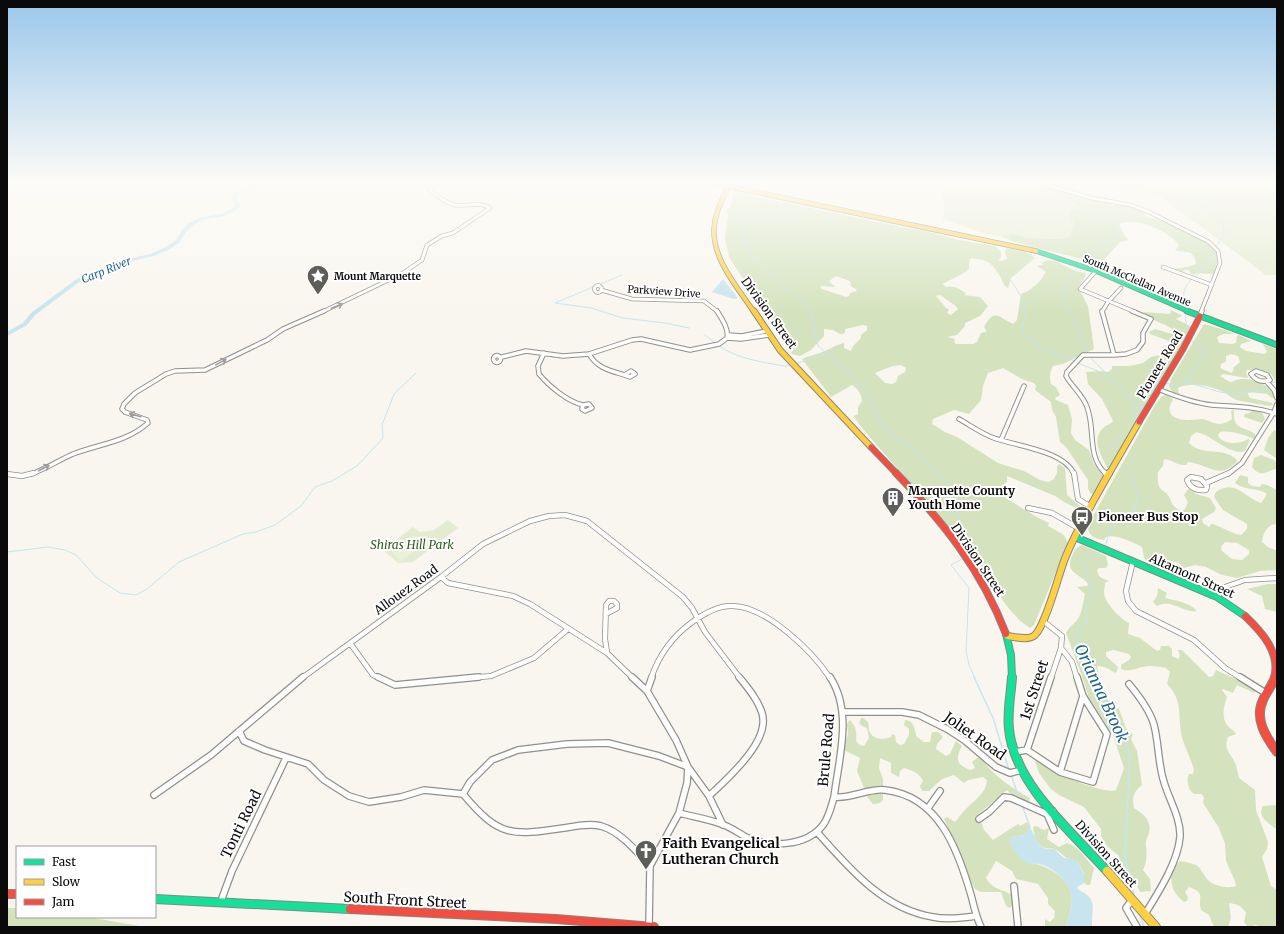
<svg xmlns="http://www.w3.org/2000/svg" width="1284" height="934" font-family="Merriweather,serif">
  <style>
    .green { fill: #e3ecd0 }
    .forest { fill: #d4e3be; fill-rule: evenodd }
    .pitch { fill: #ebf0d9 }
    .water { fill: #c7e4ef }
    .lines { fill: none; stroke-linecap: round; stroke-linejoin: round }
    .stream-far1 { stroke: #c7e4ef; stroke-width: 1 }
    .stream { stroke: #c7e4ef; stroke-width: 1.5 }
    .river { fill: #c7e4ef; fill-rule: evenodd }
    .street-far3-casing { stroke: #91908d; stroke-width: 4.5 }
    .street-far2-casing { stroke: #91908d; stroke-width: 5.5 }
    .street-far1-casing { stroke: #91908d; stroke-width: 6 }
    .street-casing { stroke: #91908d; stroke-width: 8 }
    .fast-far3-casing { stroke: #888783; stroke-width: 5.5 }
    .fast-far2-casing { stroke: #888783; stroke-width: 7 }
    .fast-far1-casing { stroke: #888783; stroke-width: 8 }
    .fast-casing { stroke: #888783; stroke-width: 10 }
    .slow-far3-casing { stroke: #888783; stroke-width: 5.5 }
    .slow-far2-casing { stroke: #888783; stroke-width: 7 }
    .slow-far1-casing { stroke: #888783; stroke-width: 8 }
    .slow-casing { stroke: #888783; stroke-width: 10 }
    .jam-far2-casing { stroke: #888783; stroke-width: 7 }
    .jam-far1-casing { stroke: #888783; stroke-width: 8 }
    .jam-casing { stroke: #888783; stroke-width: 10 }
    .street-far3 { stroke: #fefefc; stroke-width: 3 }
    .street-far2 { stroke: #fefefc; stroke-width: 3.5 }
    .street-far1 { stroke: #fefefc; stroke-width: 4.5 }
    .street { stroke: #fefefc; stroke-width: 5.5 }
    .fast-far3 { stroke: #16e098; stroke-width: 4 }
    .fast-far2 { stroke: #16e098; stroke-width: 5 }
    .fast-far1 { stroke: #16e098; stroke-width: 6 }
    .fast { stroke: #16e098; stroke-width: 8 }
    .slow-far3 { stroke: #ffcf43; stroke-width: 4 }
    .slow-far2 { stroke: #ffcf43; stroke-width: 5 }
    .slow-far1 { stroke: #ffcf43; stroke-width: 6 }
    .slow { stroke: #ffcf43; stroke-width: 8 }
    .jam-far2 { stroke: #f24e42; stroke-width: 5 }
    .jam-far1 { stroke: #f24e42; stroke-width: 6 }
    .jam { stroke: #f24e42; stroke-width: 8 }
    .oneway { stroke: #9c9c9b }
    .labels { text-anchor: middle; stroke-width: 4; stroke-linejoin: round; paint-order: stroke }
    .far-poi-label { font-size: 10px; font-weight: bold; fill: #0a0a0a; stroke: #fff; text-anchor: start }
    .far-street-label { font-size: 10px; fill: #0a0a0a; stroke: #fff }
    .far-water-label { font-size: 11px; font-style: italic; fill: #1f6590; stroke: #fff }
    .street-label { font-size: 12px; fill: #0a0a0a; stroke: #fff }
    .poi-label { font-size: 12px; font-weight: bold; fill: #0a0a0a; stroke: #fff; text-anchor: start }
    .park-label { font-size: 12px; font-style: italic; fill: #315b21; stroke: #fff }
    .near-street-label { font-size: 14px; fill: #0a0a0a; stroke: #fff }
    .near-poi-label { font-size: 14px; font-weight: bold; fill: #0a0a0a; stroke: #fff; text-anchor: start }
    .near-water-label { font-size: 16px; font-style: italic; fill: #1f6590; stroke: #fff }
  </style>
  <rect width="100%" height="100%" fill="#f8f6ee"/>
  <path class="green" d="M947,183H1035L1055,189L1076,204L1080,209L1072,210L1074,223L1071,236L1067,238L1055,239L1027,238L1013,234L1000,236L986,234L943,219V215L945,210L942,193Z
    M1108,183H1277V275H1266L1161,197Z
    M448,520L458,528L413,562L398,563L383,550L413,527L420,532L434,530Z"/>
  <path class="forest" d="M1055,189L1090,200L1102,201L1109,205H1129L1146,213L1144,215C1150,219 1156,218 1162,220C1178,225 1203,239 1216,250L1218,259L1214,273L1212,274L1197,273L1194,275L1191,274L1189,270H1183L1184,272L1174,269L1187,267L1196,264C1194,248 1184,253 1175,251L1179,245C1169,231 1135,216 1119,224L1124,235L1129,240L1120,242L1099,265C1091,265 1086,260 1078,258C1052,251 1025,247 1000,236L1013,234L1027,238L1055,239L1067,238L1070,236L1074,223L1071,220L1070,212L1072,210L1080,208L1076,204Z
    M736,192L871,221L929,232L959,240L995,246L1001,252V258L998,260L1001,261L1007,259L1005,252L1007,248C1016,250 1029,251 1035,258L1011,278L1008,288C1004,286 1003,283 1001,278C992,263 989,260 971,258L969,262V269L964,273L942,284L946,287C953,285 961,289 966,294L964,295L980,297L988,306L980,316L965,323V326L957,335L947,337L955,339L954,342L956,344H973L977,342L981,333L986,332V330L984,327C995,307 999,318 1013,324L1017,320L1021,294C1031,291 1042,280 1046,272L1037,266L1043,265L1042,263C1050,255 1065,266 1073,270C1077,272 1081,272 1086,273L1085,277L1078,287L1088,306L1094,349L1063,364L1053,366C1050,372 1049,377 1051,384L1056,387L1060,395L1055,398L1056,400L1068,405L1072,419L1071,433L1075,440L1089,450L1094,464L1103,475L1104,479L1095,495L1090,493L1088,488V480L1066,447L1060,442L1056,417L1052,410L1051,402L1035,390L1036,386L1034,383L1022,379L1003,368L988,373L983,386L981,400L969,414L954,410L933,419L932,424L945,432L957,437L998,463L1024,471L1040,480L1049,482L1054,479L1057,473V467L1059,464L1065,468L1067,495L1085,510L1084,514L1080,513V510L1066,503L1055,496L1007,476V482L997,488L998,493L1035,516L1049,523L1048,526L1064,535L1068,543L1034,625L1030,628C1004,611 990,578 971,555C936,509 895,468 858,423L854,416L858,414V407L862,401C861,393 858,389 852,385L831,397L802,359C808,356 814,355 820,353C829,350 835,345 844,343V348L851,351L853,346L861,338V335L867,330V326L863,325L845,329V333L840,334L833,330L824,329V336L811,350L800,356L792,354L729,257L725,237L728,216L727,210L731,206L733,194ZM836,276L850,281L851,286L857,290L856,291L850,293L849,296L846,297L822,289L820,287L822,286L835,287L829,281ZM940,295L956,306L958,309L951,315L947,313L949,309L946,308L936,296ZM901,365L906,368L905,372L898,376L896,382L892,384L885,383L875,373C885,369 890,366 901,365Z
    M1170,310L1181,315L1182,316L1176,319L1192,327L1190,334L1108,469C1101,456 1091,440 1103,428C1106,425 1110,425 1113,421L1102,399L1088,384L1086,372L1101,371L1108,372L1112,369V366H1129L1143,363L1151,357L1160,355L1163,352L1162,347L1173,345L1172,342L1150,334L1149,332L1155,329L1172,334L1174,331C1166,322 1150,322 1144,312L1170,314L1171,313Z
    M1204,324L1228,331L1233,334H1223L1217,337L1219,343L1232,344L1236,343L1237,336L1239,335L1251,341L1241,344L1240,347L1246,351L1265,354L1267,352L1263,344L1277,349V384L1272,375L1258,370H1247L1246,373L1248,377L1247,378L1223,374L1220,376L1230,382C1232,382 1234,381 1236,380C1250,376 1271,384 1275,398H1272L1267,394L1249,392H1247L1250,398L1269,402L1272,403L1273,405L1269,406C1260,404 1250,403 1241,401C1235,400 1231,397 1227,394C1215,386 1191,381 1178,388L1179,394C1174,394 1171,391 1169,386L1171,379ZM1231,354L1238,356L1240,362L1234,367L1232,373L1222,369L1220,367L1222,363L1226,362V356Z
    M1166,395L1172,398L1173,400C1163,414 1176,421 1189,420C1193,420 1197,419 1202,419C1213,421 1218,429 1232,419L1231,411L1233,410L1234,412C1233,430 1243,426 1255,434L1256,437L1254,439C1244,435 1231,430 1220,432L1218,435C1222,445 1240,445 1248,439L1250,440L1245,451L1241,452C1224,451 1212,435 1196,432L1191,436L1189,443C1205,458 1221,445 1237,460L1236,463C1233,465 1229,469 1225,470C1214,474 1200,462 1188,462L1186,465C1177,466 1172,459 1164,459L1163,466L1158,472C1158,477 1157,484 1160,488C1162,491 1166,492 1168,495C1173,503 1170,506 1182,511L1185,509L1188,502L1184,495L1189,488L1196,494L1210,498L1216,508L1214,512L1202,519L1203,523L1209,527L1211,524H1213L1236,534L1241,535L1247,529V524L1223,510L1214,497L1215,493C1235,478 1243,497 1261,503L1266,496V493C1254,487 1246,491 1235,483L1240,475L1248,477V483L1252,486L1260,487L1262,484C1267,484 1272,488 1277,490V524C1267,524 1263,533 1262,542L1268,547L1275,550L1277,549V570L1260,571L1237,578L1222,575L1206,567L1195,565L1180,569L1181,565L1179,563L1158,558L1154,566C1143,562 1144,556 1142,547C1132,542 1116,534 1106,537L1104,540C1095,539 1087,535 1088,525L1155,405L1162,396ZM1225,542L1237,543L1249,550V554L1242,560L1232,559L1222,551L1221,547Z
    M1252,409C1259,409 1263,412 1265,419L1262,423L1244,417L1245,414L1250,413Z
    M1274,430L1277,431V459L1264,450L1268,438Z
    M1261,455L1274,460L1277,463V470L1275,469C1265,472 1261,478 1252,467L1254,458Z
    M1082,545L1106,556L1108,565L1106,568H1099L1097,570C1098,578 1102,578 1109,581L1105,583C1105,586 1104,589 1104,593C1105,603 1119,618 1129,623L1128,634L1140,638L1157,651L1160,650L1161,646H1167L1168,645L1172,649V656L1178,659L1180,656L1178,650H1182L1209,677L1213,676L1216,670L1231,677H1236L1255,691L1254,693L1237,685L1233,693L1223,689L1222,690L1227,697C1224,705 1221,717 1227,725C1230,729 1233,729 1236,734L1228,737C1223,751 1232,754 1236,765C1237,769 1238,774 1239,778L1255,790L1256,810L1268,842L1267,849L1262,857L1271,886L1277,890V927H1261L1256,925L1248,927L1244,922L1246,913C1242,906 1237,904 1229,903L1231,918L1228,927H1214L1209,915L1201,910C1197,898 1207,893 1189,887L1185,892L1188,897L1187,901L1184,902C1170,891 1166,874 1180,861C1185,862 1191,863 1196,865C1202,869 1203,875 1208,880C1214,886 1228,889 1236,886L1235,881L1226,861L1225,844L1219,828L1203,803L1204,798L1202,794C1200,794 1198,794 1195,794C1188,792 1186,780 1189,774H1193L1194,770C1191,759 1185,748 1182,737C1177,716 1184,701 1167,684L1170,672L1166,668C1161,667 1155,666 1150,666C1139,666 1132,673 1121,669V665L1129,660L1131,657L1129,654L1113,650L1106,652V656L1118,667L1117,671L1115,673C1109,669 1105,666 1097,666L1100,681L1107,699L1119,709L1126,728L1133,735L1131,739L1137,751L1142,785C1133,792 1132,798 1134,808C1143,814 1152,820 1149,833C1148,836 1145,842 1146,845C1147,853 1147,863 1143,870L1150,879L1151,891L1140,892L1132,876L1122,869L1119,856L1107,846L1101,836V829L1084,807L1059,795L1050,788L1039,773L1035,761L1037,760C1044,761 1048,767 1055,771C1066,778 1105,794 1116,790L1124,768L1113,735L1089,698L1082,676L1066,633C1069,627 1073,625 1077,620C1082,614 1083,602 1085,594L1077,587L1087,586L1088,584C1080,573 1063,573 1073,554C1075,549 1077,547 1082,545Z
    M1268,584H1277V612L1265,609L1262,596L1247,589Z
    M1158,588L1167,593L1165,598C1176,601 1189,602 1197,611C1184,613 1171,598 1157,606L1153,602L1157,596Z
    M861,718H863L868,722C869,725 868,730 870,732C873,740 885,740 891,737L892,734L895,735L896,742L900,745L904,744L909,735V729L904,725L905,720C915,721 914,729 917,737L924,742H930L932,732H938L943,737L937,744L936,749L946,756L950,754L956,741L962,746C955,759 956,765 971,770L975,768L972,762L977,758H981C994,776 1010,787 1030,798L1027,804L1013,796L1007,790L974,818L982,824L984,830L993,840L1018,824L1020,826L1027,822L1030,827L1025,835L1011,837L1031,863C1049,866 1072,879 1072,900C1072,909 1068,918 1066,927H1045V919L1050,922L1054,918L1055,911L1048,904V898L1038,884L1016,879L1012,871L996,861L986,878C992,889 1002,889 1012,895L1013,904L1010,908L1006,906L1001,892H981L975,889L965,872L964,862L944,819L947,817L955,822C959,818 961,814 965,810C974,800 986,794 987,780L983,777L968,780L964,783L954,775L942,779L929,791H922L920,786L923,781C920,773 911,770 904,768L900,771L899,777L891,773V763L880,758L879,768L883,779V800L880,803L873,804L868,798L857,771L860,758L844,750L842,744C844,742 847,739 848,735C849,729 844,725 850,720C856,726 857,733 856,741L860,745L864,746L869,738L867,728L862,726L859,723Z
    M1277,805V830C1271,824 1256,818 1263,806Z
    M1036,826L1044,830L1049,828L1047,839L1059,847L1067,843C1077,845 1087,860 1094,868L1090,885H1087L1084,883V873L1077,860C1062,859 1065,854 1054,849C1052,848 1048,849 1045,848C1035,845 1035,836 1033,827Z
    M7,908H17V917H88L145,927H7Z"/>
  <path class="pitch" d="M415,535L424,544L401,561L391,552Z"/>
  <path class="water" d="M723,279L738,298L734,299L712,292Z
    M1030,827L1039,845L1046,849H1054L1064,858L1077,860L1084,874V883L1077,887L1079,890C1099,900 1091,908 1092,927H1066C1068,918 1072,909 1072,900C1072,884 1056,870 1043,865C1038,863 1029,865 1025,862C1018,857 1014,849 1009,842L1011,837L1025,835Z"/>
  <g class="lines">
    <path class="stream-far1" d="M1092,183L1106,195L1104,199
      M1175,183L1223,224L1224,234L1216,247L1212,259L1194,278
      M743,213V238L747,251L810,310L818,346L853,375L867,393L882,425L891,435L913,448L957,494V513L971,554L968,555
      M993,258C1004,271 1024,294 1025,311C1026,319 1021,325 1022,333L1040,346H1038L1075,361
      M1083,264L1092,260L1097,245L1116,239L1118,234L1105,202
      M1078,267L1067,280L1063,294L1066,305L1075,320L1088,354
      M622,275L555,303L591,308L623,318L665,323L689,328
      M1184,305C1183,294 1183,287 1192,279
      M1185,316L1188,335
      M705,335L715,343
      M717,345C738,359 761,362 785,366L790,365
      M1090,357C1101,370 1133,395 1136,412C1137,418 1134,425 1131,430C1125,438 1115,440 1111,449
      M1078,363L1105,374
      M795,364L826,354
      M1186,381C1188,372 1200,362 1206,354L1202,347L1190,340
      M1165,383L1174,385L1186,382L1220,392L1234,394L1267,390V385
      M1271,383L1277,382
      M1136,409L1143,406L1142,400L1152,394L1155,383L1160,381
      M1105,547L1110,529L1134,510L1137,501L1136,489L1131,475L1123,469
      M7,552L48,547L65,550L76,555L97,578L120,593L136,595L147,589L179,562L243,534L256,532L275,525L301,506L315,487L332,481L357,466L383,438L382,425L394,394L416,373
      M964,558L951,565L969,588L966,651L969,665L975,678
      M1094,678L1076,639L1079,627L1086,623V604L1094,599L1085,569L1087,559L1102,551"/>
    <path class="stream" d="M974,677L993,718L1009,770
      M1093,677L1123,733L1130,755L1125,857L1135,899
      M1011,775L1020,800
      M1022,805L1030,827
      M1139,913L1144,927"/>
    <path class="river" d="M257,183H263L238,195L236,200L241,204L235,211L225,216L205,219L193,225L186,232L179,243L170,249L154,256L124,263L82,280L35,315L27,325L7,336V332L23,323L31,313L78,278L120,261L150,254L166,247L175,241L182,230L189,223L202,217L222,214L231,209L236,204L231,200L234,193Z"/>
    <g class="street-far3-casing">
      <path id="street-far3" d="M1040,183L1091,198L1131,205L1149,212L1209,242L1218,251L1220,263L1201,312
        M1163,267L1212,285
        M1096,271L1080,289L1135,312
        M594.5 289a3.5 3.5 0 1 1 7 0a3.5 3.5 0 1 1-7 0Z
        M601,290L632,299L704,301L718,312
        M322,312L403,273L422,260L427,245L442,236L453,233L490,208C480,201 466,207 455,205C446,203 437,196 430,190L432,186L438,183
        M1102,312L1108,302L1121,288"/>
    </g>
    <g class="street-far2-casing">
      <path id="street-far2" d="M717,311C722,319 729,329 727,338
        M1102,311L1114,355H1083L1067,372L1066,376C1072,387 1083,395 1087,407C1096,430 1086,456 1106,474
        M1200,316L1202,311
        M729,335L742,336L766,331
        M544,353L538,366L539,374C549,386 568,402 583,405
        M589,354C598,370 614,371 630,377L635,374L631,371L626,374
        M1114,355L1126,354L1137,350L1143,342V333L1151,319L1132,311
        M493.5 359a3.5 3.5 0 1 1 7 0a3.5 3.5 0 1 1-7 0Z
        M502,357L526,351L563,356L589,354L632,340L641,339L690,350L719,344L727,338L741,339L769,335
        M1256,371L1267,375L1270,380C1262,383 1256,381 1251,374Z
        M1267,382L1274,390L1277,398
        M1158,389C1175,396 1193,403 1212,405C1235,407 1255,406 1277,414
        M589,404L592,408L585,411L582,409L583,405Z
        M959,419C970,425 982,434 994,438C1016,446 1065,451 1074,474
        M1001,440L1024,386
        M31,474C46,469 59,460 73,454C99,444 127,442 148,423L147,420L125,412L122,409L124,404L135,393L166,374L175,371L205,370L267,340L283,329L324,311
        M1228,474L1242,463L1274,412L1277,404"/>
    </g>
    <g class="street-far1-casing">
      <path id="street-far1" d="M1074,473L1078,499L1091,507
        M1105,473L1108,476
        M7,474L22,476L34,473
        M1191,477L1201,479L1207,486L1206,490C1197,491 1190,488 1187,480Z
        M1206,483L1229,473
        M1028,508L1052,513L1078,528
        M1133,561L1126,591L1128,601L1136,611L1194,640L1225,668L1241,678
        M441,577L448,583L513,596L530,604L607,653L633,678
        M1217,597L1225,587L1245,580L1277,578
        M606,614L617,608V604L614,601H609L606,605L605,639L607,653
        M1043,621L1062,636L1061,648L1051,678
        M350,643L373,675L380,678
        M1061,648L1072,662L1077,678
        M302,678L441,577L483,544L530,521L549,516L565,515L587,521L683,597L692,608L705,632L740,678
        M469,678L491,676L534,658L568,629
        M651,678C659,655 672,637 691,623C703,614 718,605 733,606C767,607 812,651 830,678"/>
    </g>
    <g class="street-casing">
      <path id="street" d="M378,677L395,685L479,677
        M632,677L647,691L676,740L688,767L687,783L679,813L650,866L649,927
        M830,677C853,712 839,758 834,797
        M1240,677L1267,694
        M1129,684C1139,696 1150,710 1154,725C1159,744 1158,764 1164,782C1169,800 1181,818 1180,837C1178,862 1158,893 1145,914
        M647,691L652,677
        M843,712H902L919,715L947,729L964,740L996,767L1010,773L1022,770
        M239,731L244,741L265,750L308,764L324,780L349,796L369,802L401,797L424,790L463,794C499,837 511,836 564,828C576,826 589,823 601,826C621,832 636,851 650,866
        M1027,750L1051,677
        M1015,752L1027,750L1060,772L1093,782L1107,734L1083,696L1077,677
        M1060,772L1083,696
        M463,794L470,782L492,760L518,750L567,744L608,743L659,756L688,767L709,796L723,825
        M154,795L211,755L303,677
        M709,796C727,779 771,741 762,713C758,700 748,688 739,677
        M928,808L940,791
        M679,813C694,817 709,819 724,825C732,828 740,834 748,838C771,847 806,847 823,825C829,817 831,807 834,797C852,799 868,788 885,790C939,796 958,850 971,895C974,906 976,917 981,927
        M1047,814L1054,830
        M979,819L989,812L1004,797L1011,798L1047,814L1053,811
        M817,832C849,868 883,909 933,917C947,920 962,918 976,916
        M1014,886L1018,927
        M1132,900L1126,908L1137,927
        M221,901L232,871L286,758"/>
    </g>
    <g class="fast-far3-casing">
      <path id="fast-far3" d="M1036,251L1096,271L1190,312"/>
    </g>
    <g class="fast-far2-casing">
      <path id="fast-far2" d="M1187,311L1277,345"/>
    </g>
    <g class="fast-far1-casing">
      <path id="fast-far1" d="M1075,537L1217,597L1245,616
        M1006,634L1011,655L1012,678"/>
    </g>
    <g class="fast-casing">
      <path id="fast" d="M1012,677C1011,694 1007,712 1009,729C1014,784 1072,832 1107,871
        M155,899L350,909"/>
    </g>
    <g class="slow-far3-casing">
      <path id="slow-far3" d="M713,183L1036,251
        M728,187C722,200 715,213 714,228C712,259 738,288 754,312"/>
    </g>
    <g class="slow-far2-casing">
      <path id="slow-far2" d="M754,311L780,350L871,447
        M1109,474L1139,422"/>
    </g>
    <g class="slow-far1-casing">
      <path id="slow-far1" d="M1008,636C1015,637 1029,641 1035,635C1046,624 1058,577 1064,561C1076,530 1093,502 1109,473"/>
    </g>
    <g class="slow-casing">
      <path id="slow" d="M1107,871L1156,927"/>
    </g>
    <g class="jam-far2-casing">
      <path id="jam-far2" d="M1139,422L1183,349L1200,316
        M871,447L897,474"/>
    </g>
    <g class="jam-far1-casing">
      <path id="jam-far1" d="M896,473C944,523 981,569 1006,634
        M1245,616C1262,632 1281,653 1274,678"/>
    </g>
    <g class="jam-casing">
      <path id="jam" d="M1275,677C1273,685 1266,692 1263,700C1254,719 1266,737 1277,752
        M7,894H17
        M350,909L556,919L654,927"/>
    </g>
    <use href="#street-far3" class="street-far3"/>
    <use href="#street-far2" class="street-far2"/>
    <use href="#street-far1" class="street-far1"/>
    <use href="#street" class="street"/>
    <use href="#fast-far3" class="fast-far3"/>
    <use href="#fast-far2" class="fast-far2"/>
    <use href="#fast-far1" class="fast-far1"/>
    <use href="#fast" class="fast"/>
    <use href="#slow-far3" class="slow-far3"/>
    <use href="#slow-far2" class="slow-far2"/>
    <use href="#slow-far1" class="slow-far1"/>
    <use href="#slow" class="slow"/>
    <use href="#jam-far2" class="jam-far2"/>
    <use href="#jam-far1" class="jam-far1"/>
    <use href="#jam" class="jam"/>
  </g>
  <defs><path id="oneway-shaft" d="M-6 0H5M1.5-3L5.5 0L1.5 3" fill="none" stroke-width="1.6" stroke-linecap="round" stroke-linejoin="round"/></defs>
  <g class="oneway">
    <use href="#oneway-shaft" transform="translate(337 306) rotate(-23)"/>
    <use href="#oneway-shaft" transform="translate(221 362) rotate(-29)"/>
    <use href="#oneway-shaft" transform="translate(135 415) rotate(-164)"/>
    <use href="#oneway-shaft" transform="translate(44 468) rotate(-27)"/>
  </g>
  <linearGradient id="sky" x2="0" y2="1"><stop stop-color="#9bc7eb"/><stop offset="0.58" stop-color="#fcfbf7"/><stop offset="1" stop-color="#fcfbf7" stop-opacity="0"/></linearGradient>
  <rect width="1284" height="314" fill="url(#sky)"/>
  <defs>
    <g id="sight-pin" transform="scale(1.15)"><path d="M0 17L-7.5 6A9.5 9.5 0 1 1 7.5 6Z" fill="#5d5d5a" stroke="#fff"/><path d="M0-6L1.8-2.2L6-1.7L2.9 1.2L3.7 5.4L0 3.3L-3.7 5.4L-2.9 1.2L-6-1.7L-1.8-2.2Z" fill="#fff"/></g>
    <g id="building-pin" transform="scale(1.15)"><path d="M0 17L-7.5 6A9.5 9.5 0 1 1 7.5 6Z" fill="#5d5d5a" stroke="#fff"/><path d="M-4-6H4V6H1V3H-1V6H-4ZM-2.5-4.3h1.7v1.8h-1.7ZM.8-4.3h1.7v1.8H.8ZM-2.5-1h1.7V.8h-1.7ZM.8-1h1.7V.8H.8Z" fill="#fff"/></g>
    <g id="bus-pin" transform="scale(1.15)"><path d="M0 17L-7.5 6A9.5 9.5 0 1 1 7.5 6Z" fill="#5d5d5a" stroke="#fff"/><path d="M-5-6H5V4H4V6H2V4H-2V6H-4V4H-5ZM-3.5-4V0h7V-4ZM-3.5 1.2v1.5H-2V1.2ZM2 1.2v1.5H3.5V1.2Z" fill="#fff"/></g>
    <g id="church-pin" transform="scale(1.15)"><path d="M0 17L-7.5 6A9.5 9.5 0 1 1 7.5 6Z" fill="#5d5d5a" stroke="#fff"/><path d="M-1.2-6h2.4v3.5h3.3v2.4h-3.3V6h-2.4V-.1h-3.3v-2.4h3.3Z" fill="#fff"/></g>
  </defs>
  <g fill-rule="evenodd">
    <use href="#sight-pin" x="318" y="276"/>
    <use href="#building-pin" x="893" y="498"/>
    <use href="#bus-pin" x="1082" y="517"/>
    <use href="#church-pin" x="646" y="851"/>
  </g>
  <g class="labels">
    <g class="far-poi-label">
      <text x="334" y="280">Mount Marquette</text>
    </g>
    <g class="far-street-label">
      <text transform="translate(1137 280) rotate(23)" y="4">South McClellan Avenue</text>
      <text transform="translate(664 291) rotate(4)" y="4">Parkview Drive</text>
    </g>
    <g class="far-water-label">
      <text transform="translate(106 270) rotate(-22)" y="4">Carp River</text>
    </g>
    <g class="street-label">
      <text transform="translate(769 313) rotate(54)" y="4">Division Street</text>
      <text transform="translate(1160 365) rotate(-59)" y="4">Pioneer Road</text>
      <text transform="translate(978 560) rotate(56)" y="4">Division Street</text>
      <text transform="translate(1192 576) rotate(24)" y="4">Altamont Street</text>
      <text transform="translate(406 590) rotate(-36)" y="4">Allouez Road</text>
      <text transform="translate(1106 854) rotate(48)" y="4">Division Street</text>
    </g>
    <g class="poi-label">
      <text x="908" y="495">Marquette County<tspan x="908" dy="14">Youth Home</tspan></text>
      <text x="1098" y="521">Pioneer Bus Stop</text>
    </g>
    <g class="park-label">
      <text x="412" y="549">Shiras Hill Park</text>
    </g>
    <g class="near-street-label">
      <text transform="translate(1034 690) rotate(-72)" y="5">1st Street</text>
      <text transform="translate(975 736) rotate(35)" y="5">Joliet Road</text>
      <text transform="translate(826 750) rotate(-85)" y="5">Brule Road</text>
      <text transform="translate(241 824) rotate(-64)" y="5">Tonti Road</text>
      <text transform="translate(405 900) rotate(3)" y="5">South Front Street</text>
    </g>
    <g class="near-poi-label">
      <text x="662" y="848">Faith Evangelical<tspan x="662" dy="16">Lutheran Church</tspan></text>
    </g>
    <g class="near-water-label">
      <text transform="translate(1102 693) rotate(65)" y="6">Orianna Brook</text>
    </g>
  </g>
  <rect width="1284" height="934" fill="none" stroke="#0a0a0a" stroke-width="16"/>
  <rect x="16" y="846" width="140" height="72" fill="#ffffff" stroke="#9d9d9d"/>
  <rect x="24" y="859" width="20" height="6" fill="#16e098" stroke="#9d9d9d"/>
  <text x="52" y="866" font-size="12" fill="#0a0a0a">Fast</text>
  <rect x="24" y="879" width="20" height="6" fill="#ffcf43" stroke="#9d9d9d"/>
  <text x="52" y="886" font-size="12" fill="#0a0a0a">Slow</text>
  <rect x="24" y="899" width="20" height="6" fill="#f24e42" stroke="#9d9d9d"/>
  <text x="52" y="906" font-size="12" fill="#0a0a0a">Jam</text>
</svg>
